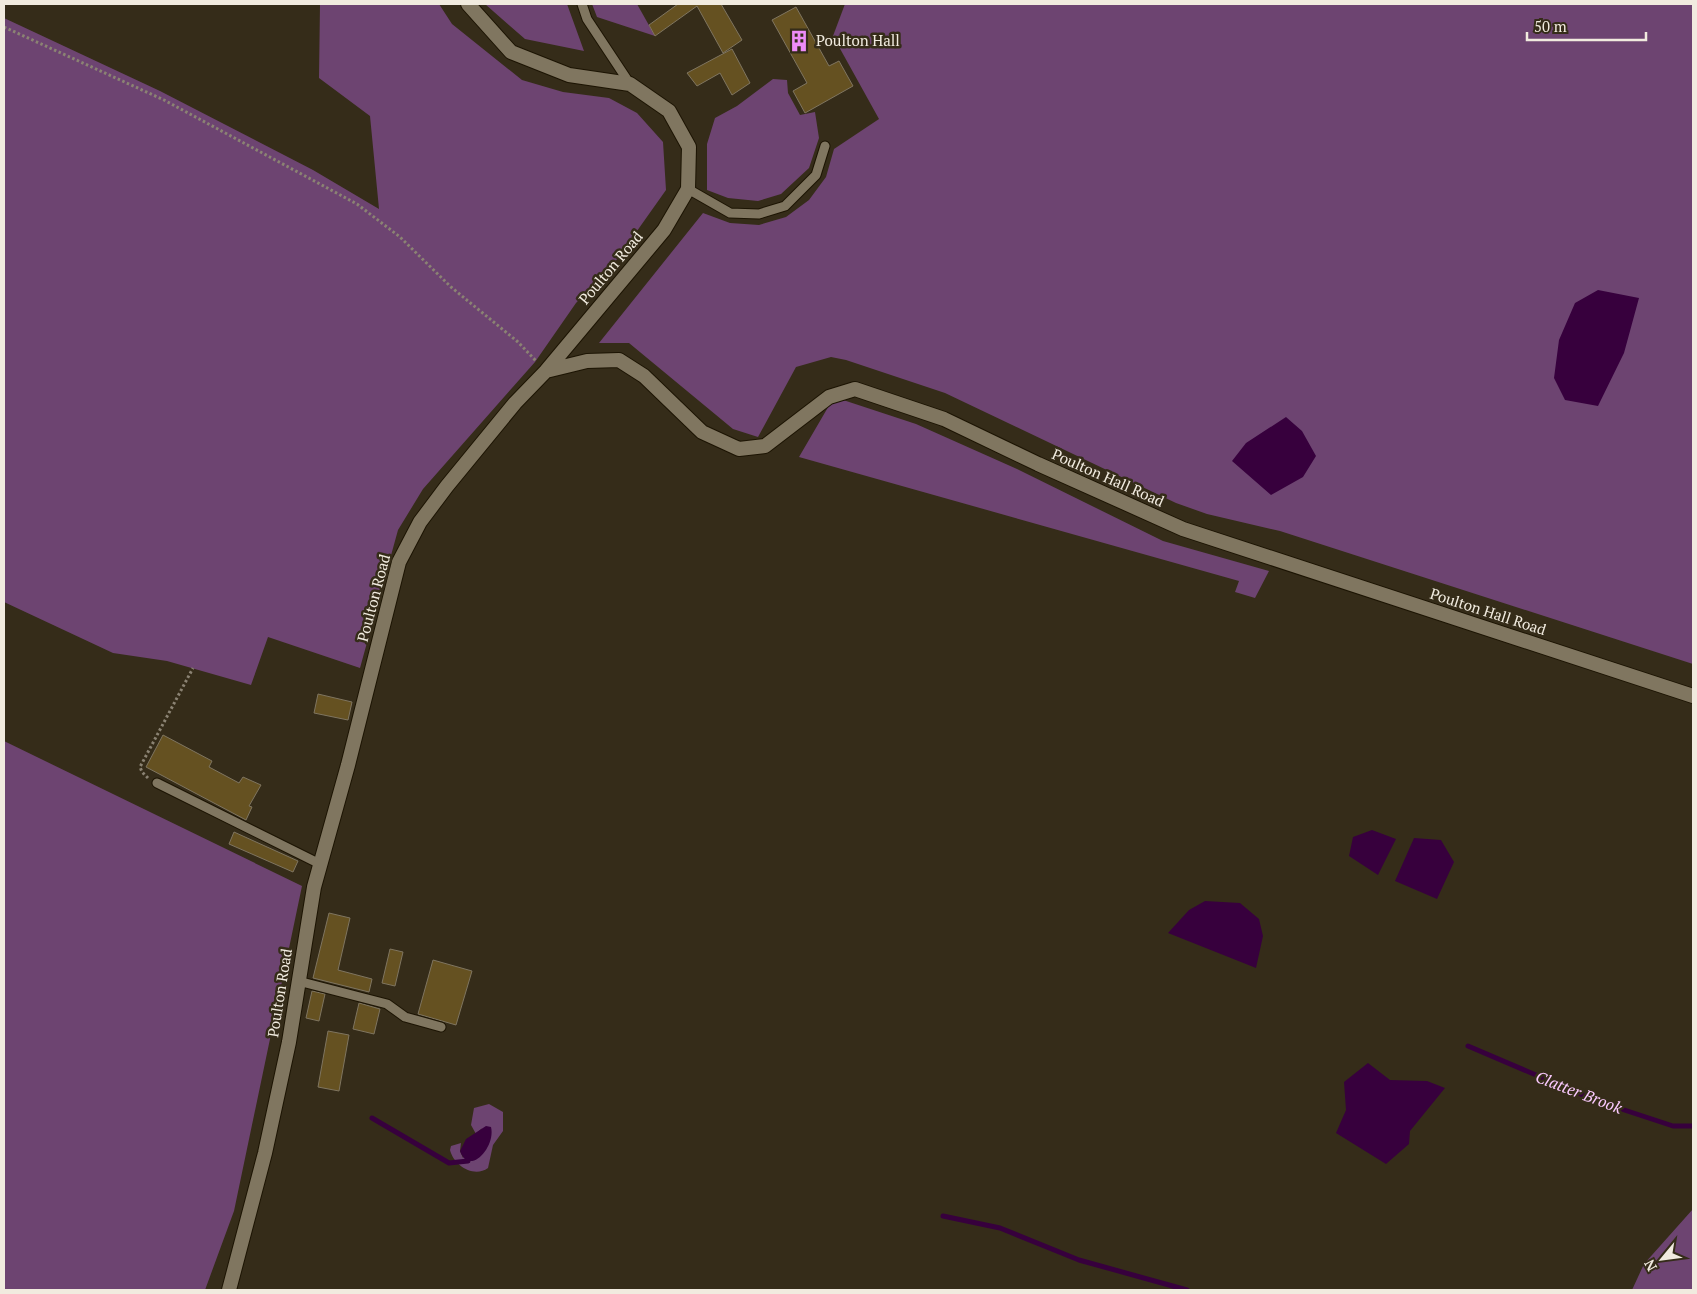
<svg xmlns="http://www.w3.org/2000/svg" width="1697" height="1294" font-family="'PT Serif',serif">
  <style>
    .green { fill: #6d4471 }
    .water { fill: #37003d }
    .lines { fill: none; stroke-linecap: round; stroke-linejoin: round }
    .stream { stroke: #37003d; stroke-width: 5 }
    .building { fill: #655121; stroke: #7f7560 }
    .service-casing { stroke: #1c1403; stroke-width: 11 }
    .tertiary-casing { stroke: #1c1403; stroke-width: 16 }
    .path { stroke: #8b8373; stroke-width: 3; stroke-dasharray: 2.5 2.5; stroke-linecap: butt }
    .service { stroke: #807660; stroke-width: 9 }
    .tertiary { stroke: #807660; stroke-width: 14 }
    .labels { text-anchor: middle; stroke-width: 5; stroke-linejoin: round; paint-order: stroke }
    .poi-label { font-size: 15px; fill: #f1ebdf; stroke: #352c19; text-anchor: start }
    .street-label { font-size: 15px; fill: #f1ebdf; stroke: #352c19 }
    .water-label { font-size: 16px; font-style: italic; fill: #fbcaff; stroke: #352c19 }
  </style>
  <rect width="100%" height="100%" fill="#352c19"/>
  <path class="green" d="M320,4H439L452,24L522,80L563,92L609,98L637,113L663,142L666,190L615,262L576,303L535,362L423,489L398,530L360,668L268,637L251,685L167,661L113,653L4,602V18L160,91L313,170L379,209L370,116L319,78Z
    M485,4H567L584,51L525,39Z
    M592,4H637L655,36L597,17Z
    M845,4H1693V664L1280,531L1207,514L1176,503L945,393L846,360L831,357L796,367L758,437L733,429L629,343H599L703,213L730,223L759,225L786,217L809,200L826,177L834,149L879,119L833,36Z
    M773,79L787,80L788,93L800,115L815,112L819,138L809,168L781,194L758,201L728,198L707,190V144L715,118L737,106Z
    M834,397L916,424L1017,469L1163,541L1269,571L1255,598L1235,592L1239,581L799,457Z
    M4,741L302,886L234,1211L205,1290H4Z
    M489,1104L503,1112V1131L493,1145L488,1168C474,1178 454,1166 450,1150L451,1146L461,1143L460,1151L463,1158L482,1128L476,1134L471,1125L474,1108Z
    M1693,1209V1290H1632L1644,1264Z"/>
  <path class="water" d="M1598,290L1639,298L1624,353L1598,406L1565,400L1554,378L1559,340L1575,303Z
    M1286,417L1302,431L1316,456L1303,477L1271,495L1232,461L1246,443Z
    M1372,830L1396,839L1378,875L1349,856L1353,837Z
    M1414,838L1441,840L1454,862L1437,899L1395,881Z
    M1205,901L1240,903L1259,919L1263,936L1256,968L1168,933L1189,910Z
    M1368,1063L1390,1080L1427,1081L1445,1088L1410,1131L1409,1144L1386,1164L1336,1133L1346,1110L1344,1082Z
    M486,1126L491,1127C496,1147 469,1177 460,1151L466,1139Z"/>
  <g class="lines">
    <path class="stream" d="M1468,1046L1597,1101L1673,1126H1693
      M372,1118L449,1163L468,1161
      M943,1216L1000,1228L1079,1260L1187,1290"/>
  </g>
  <path class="building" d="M678,4H721L742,40L723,53L697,6L655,36L649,25Z
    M796,7L829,66L839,61L853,86L805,113L793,91L807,83L772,20Z
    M732,49L750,83L732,95L720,73L697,86L687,73Z
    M318,694L352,702L348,720L314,713Z
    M163,735L212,761L209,767L239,783L243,777L261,785L249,806L252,807L246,820L146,767Z
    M234,832L298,861L293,872L229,844Z
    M329,913L350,918L338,970L372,979L369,992L313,978Z
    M390,949L403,952L395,986L382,983Z
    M433,960L472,971L456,1025L418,1014Z
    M312,991L325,994L319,1021L306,1018Z
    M359,1003L380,1009L374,1034L353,1029Z
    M328,1031L349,1035L339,1091L318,1087Z"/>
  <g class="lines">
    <g class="service-casing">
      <path id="service" d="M582,4L587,19L630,84
        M688,189L730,213L759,214L785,206L816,175L825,146
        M157,783L320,864
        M298,981L387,1004L405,1017L441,1027"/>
    </g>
    <g class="tertiary-casing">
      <path id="tertiary" d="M546,371L587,361L619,360L644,376L702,432L739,449L765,446L829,397L855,389L944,419L1038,464L1183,529L1693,696
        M229,1290L265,1153L289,1042L314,887L348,765L399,562L420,522L447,486L515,403L546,371L664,230L688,189L689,147L669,111L630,84L569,75L511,52L468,4"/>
    </g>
    <path class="path" d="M4,27L164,100L357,204L400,237L451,287L518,342L537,362
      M148,778L142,772L140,767L193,668"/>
    <use href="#service" class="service"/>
    <use href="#tertiary" class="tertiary"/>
  </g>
  <defs>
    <g id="building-bare" transform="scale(1.725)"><path d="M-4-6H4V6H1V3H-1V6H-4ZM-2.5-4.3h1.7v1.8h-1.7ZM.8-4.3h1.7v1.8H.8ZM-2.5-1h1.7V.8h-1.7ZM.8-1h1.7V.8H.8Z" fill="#ee8cf8" stroke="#352c19" stroke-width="2.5" paint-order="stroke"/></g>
  </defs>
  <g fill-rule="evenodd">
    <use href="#building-bare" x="799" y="41"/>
  </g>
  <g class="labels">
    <g class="poi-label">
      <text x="816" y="46">Poulton Hall</text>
    </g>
    <g class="street-label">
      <text transform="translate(611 268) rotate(-50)" y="5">Poulton Road</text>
      <text transform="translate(1108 478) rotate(24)" y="5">Poulton Hall Road</text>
      <text transform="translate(374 598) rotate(-75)" y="5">Poulton Road</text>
      <text transform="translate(1488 612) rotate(18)" y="5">Poulton Hall Road</text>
      <text transform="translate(280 993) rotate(-81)" y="5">Poulton Road</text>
    </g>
    <g class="water-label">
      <text transform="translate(1579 1092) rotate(21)" y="6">Clatter Brook</text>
    </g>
  </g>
  <rect width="1697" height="1294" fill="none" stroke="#f1ebdf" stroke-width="10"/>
  <g transform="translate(1662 1259) rotate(241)" stroke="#352c19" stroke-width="4" paint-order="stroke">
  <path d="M0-4L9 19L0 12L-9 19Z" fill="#f1ebdf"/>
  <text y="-8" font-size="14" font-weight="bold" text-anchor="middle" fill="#f1ebdf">N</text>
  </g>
  <path d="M1527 32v8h119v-8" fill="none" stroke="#f1ebdf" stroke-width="2.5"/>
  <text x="1534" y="32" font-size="15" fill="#f1ebdf" stroke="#352c19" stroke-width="4" paint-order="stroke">50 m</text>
</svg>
